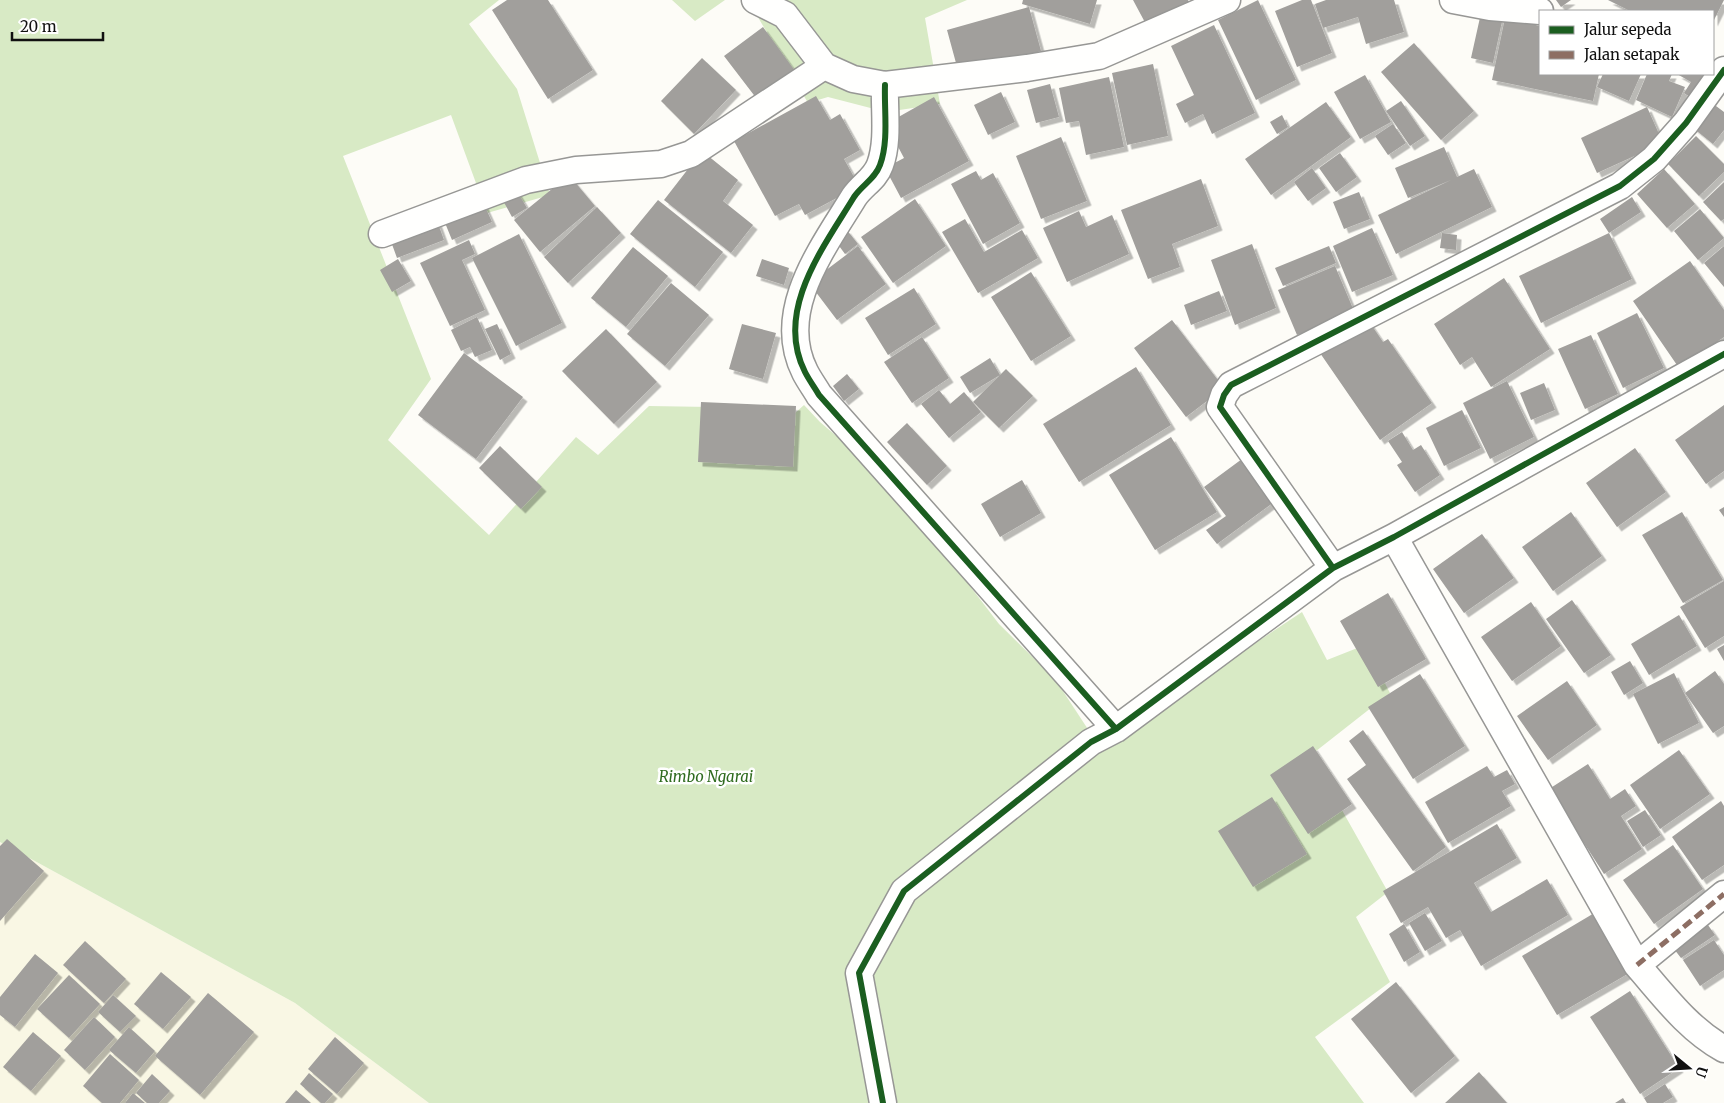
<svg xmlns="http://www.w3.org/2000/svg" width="1724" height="1103" font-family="Merriweather,serif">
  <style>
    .farmland { fill: #f9f7e4 }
    .forest { fill: #d8eac5 }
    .building { fill: #a19f9c; filter: url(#shadow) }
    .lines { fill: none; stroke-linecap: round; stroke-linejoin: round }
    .street-casing { stroke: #979795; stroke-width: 29 }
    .street { stroke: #fffffe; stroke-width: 26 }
    .quiet { stroke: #8d6e63; stroke-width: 5; stroke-dasharray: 10 5; stroke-linecap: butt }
    .cycleway-casing { stroke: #fff; stroke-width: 9 }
    .cycleway { stroke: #1b5e20; stroke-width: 6 }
    .labels { text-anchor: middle; stroke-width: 5; stroke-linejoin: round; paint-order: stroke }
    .park-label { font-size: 15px; font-style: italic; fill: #2f6b1f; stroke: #fff }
  </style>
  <defs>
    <filter id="shadow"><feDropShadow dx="4.5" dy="4.5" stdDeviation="0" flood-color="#0004"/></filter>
  </defs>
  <rect width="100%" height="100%" fill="#fdfcf7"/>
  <path class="farmland" d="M0,842L295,1003L429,1103H0Z"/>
  <path class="forest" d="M0,0H499L469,24L517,89L550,195L487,213L451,115L343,156L431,379L388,440L489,535L576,437L598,455L649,406L711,407L794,414L804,405L820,422L869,464L916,525L963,577L999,624L1055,679L1097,743L1150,713L1302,612L1327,660L1365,645L1390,693L1311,755L1388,892L1356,917L1390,982L1315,1037L1364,1103H429L295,1003L0,842Z
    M672,0H725L695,21Z
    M748,0H967L925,18L940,104L886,112L828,97L808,103Z"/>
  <path class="building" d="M507,0H548L593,70L548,99L492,10Z
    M1023,0H1097L1090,24L1022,4Z
    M1133,0H1188L1191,5L1148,28Z
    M1258,0L1296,80L1256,100L1218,20Z
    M1302,0H1311L1332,53L1297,67L1275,11Z
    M1326,0H1394L1404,32L1366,44L1358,17L1323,28L1315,4Z
    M1556,0H1571L1561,7Z
    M1608,0H1724L1713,22V11H1630Z
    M1029,7L1041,51L959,74L947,30Z
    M1481,13L1503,17L1493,63L1471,58Z
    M1505,18L1540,26V74H1599L1593,101L1492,80Z
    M1214,25L1255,113L1212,134L1203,114L1185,123L1176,104L1194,95L1171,46Z
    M763,27L798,75L760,103L724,56Z
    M1414,43L1474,111L1441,140L1381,72Z
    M702,58L736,90L694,134L661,101Z
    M1713,60L1722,66L1699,103L1684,93L1691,82L1677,74H1713Z
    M1153,64L1168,136L1127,145L1112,73Z
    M1603,74H1641L1629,101L1597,87Z
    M1647,74H1672L1669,81L1685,87L1672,117L1636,100Z
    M1365,75L1391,122L1360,139L1334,92Z
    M1109,77L1124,147L1086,155L1079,121L1066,123L1059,88Z
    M1050,84L1059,117L1036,123L1027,90Z
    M1001,92L1015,122L988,135L974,105Z
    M816,96L830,120L840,114L860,150L844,159L859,186L805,215L799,204L775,216L734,141Z
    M934,97L969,161L901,198L885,168L904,158L886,124Z
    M1401,101L1425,136L1410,146L1386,111Z
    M1326,102L1351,137L1271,195L1245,159Z
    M1712,103L1724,112V130L1713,144L1692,127Z
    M1647,107L1663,143L1597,173L1581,138Z
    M1282,115L1288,127L1277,134L1270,122Z
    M1393,124L1406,143L1388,155L1375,136Z
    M1696,136L1724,164V172L1699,196L1668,164Z
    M1061,137L1087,201L1041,219L1016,156Z
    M1444,147L1457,177L1474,169L1492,207L1396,254L1378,215L1451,180L1408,198L1395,168Z
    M702,151L738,180L723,201L753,225L731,253L664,200Z
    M1340,153L1357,177L1336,192L1319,168Z
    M1312,168L1326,188L1308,201L1294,182Z
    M1664,169L1695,204L1667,228L1637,194Z
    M976,171L981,180L993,173L1020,223L983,244L951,184Z
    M569,175L595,206L540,252L514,220Z
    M1201,179L1218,226L1172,244L1180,267L1148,279L1121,210Z
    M1724,182V219L1721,221L1703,202Z
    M515,188L527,208L512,217L501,197Z
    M1359,192L1370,219L1344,229L1333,202Z
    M1632,197L1641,212L1609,233L1632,279L1541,323L1519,276L1609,233L1600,219Z
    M915,199L946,246L893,283L861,237Z
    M482,200L492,222L452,240L443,218Z
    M658,200L723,252L695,287L630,234Z
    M597,207L621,233L568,283L544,257Z
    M1700,209L1724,238L1698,260L1674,231Z
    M1079,211L1086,227L1112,215L1129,254L1067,282L1043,228Z
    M436,218L444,240L397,258L389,236Z
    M965,219L984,252L1022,230L1038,258L978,293L942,232Z
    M1372,228L1393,275L1352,292L1333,246Z
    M846,229L858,244L845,254L834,239Z
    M1442,233L1457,235L1456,250L1440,248Z
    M519,234L562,323L516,346L472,258Z
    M469,240L475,254L462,260L485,310L450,326L420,263Z
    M1252,244L1276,308L1235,325L1211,260Z
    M858,246L886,284L837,320L809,283Z
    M1329,246L1336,263L1283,286L1275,268Z
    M1724,246V287L1704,263Z
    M633,247L668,276L626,327L591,298Z
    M398,259L411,281L392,292L380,270Z
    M762,259L789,268L784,285L756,276Z
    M1690,261L1724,310V337L1679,368L1633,301Z
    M1335,266L1354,311L1297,335L1278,290Z
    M1031,272L1071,336L1031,361L991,297Z
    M1504,278L1550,349L1491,387L1472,357L1460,365L1434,324Z
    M671,283L709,315L665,366L627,334Z
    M914,288L936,324L888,355L865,318Z
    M1219,291L1227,311L1191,325L1184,305Z
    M1637,313L1664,368L1623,388L1597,333Z
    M477,317L492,350L475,357L470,347L461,351L451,330Z
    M1172,320L1224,388L1186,417L1134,348Z
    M1368,320L1383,342L1388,339L1432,403L1380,440L1320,353Z
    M497,324L511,354L500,360L485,329Z
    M742,324L776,333L763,379L729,369Z
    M606,329L657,382L614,424L562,371Z
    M1591,335L1618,394L1585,409L1558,349Z
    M922,337L949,378L912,403L884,362Z
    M464,353L523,397L476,459L418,415Z
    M990,358L1000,375L970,393L960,377Z
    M1136,367L1171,425L1079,482L1043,424Z
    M1006,369L1033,396L999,428L973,402Z
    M847,374L859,389L844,401L833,386Z
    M1507,381L1534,437L1490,459L1463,403Z
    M1544,383L1555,410L1531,420L1520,393Z
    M939,390L950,404L964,392L981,412L949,438L921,404Z
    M701,402L796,406L793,467L698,462Z
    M1724,405V471L1706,484L1675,440Z
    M1462,410L1481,448L1444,466L1426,428Z
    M907,423L947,466L927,485L887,442Z
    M1402,432L1413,450L1421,445L1440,475L1415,492L1397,465L1402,462L1388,441Z
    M1171,437L1217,512L1155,550L1109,475Z
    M500,446L542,487L521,509L479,468Z
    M1635,448L1666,492L1617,527L1586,483Z
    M1242,459L1274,502L1217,544L1206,530L1226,516L1204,487Z
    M1022,480L1041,513L1000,537L981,504Z
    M1724,507V517L1719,510Z
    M1571,512L1602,556L1553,591L1522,547Z
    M1682,512L1723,580L1683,603L1642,535Z
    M1482,534L1514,578L1464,613L1433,569Z
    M1724,581V636L1705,648L1680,607Z
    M1388,593L1426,659L1378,687L1340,621Z
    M1572,600L1611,655L1584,673L1546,619Z
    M1531,602L1561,646L1512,681L1481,637Z
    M1679,615L1697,646L1649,675L1631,644Z
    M1724,645V661L1717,649Z
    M1630,661L1643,683L1624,695L1611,672Z
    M1715,671L1724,684V726L1713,733L1685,693Z
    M1674,673L1699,723L1658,744L1633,694Z
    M1420,674L1465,746L1413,779L1368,707Z
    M1567,681L1597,725L1548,760L1517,716Z
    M1363,730L1446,847L1413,871L1347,779L1366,765L1349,741Z
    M1313,746L1352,804L1308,834L1270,775Z
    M1679,750L1710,794L1660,829L1630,785Z
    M1588,764L1610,799L1625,789L1636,806L1621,816L1642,849L1604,874L1549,789Z
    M1487,766L1494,777L1507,770L1515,784L1502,791L1511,806L1448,843L1425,802Z
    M1272,797L1307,854L1253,887L1218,831Z
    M1721,801L1724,806V865L1702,880L1672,837Z
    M1645,810L1661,835L1643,847L1627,821Z
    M1497,824L1517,858L1474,883L1491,912L1547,879L1568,915L1481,966L1460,930L1446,938L1428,907L1401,923L1383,891Z
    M7,839L44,871L0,921V846Z
    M1673,845L1703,889L1654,924L1623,880Z
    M1596,912L1631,972L1557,1015L1522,956Z
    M1425,913L1442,941L1425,951L1409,923Z
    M1404,924L1420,952L1404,962L1389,934Z
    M1708,925L1715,935L1681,958L1674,949Z
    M1714,940L1724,955V970L1700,986L1683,960Z
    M85,941L126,979L104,1003L63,965Z
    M35,954L58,973L15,1027L0,1015V997Z
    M161,972L191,997L163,1029L134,1004Z
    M69,975L100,1004L69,1038L37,1009Z
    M1396,982L1455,1056L1411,1093L1351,1019Z
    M1630,991L1679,1068L1640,1094L1590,1017Z
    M208,993L254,1032L200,1095L155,1056Z
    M113,995L136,1016L120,1032L98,1012Z
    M94,1017L115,1037L85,1070L64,1050Z
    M129,1027L155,1051L136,1073L109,1050Z
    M33,1032L61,1056L31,1091L3,1067Z
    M335,1037L364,1063L337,1094L308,1069Z
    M110,1054L139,1080L120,1103H102L83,1086Z
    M1479,1072L1507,1103H1445Z
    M309,1073L333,1094L325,1103H321L300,1084Z
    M152,1074L170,1091L159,1103H147L136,1093Z
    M1665,1084L1673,1097L1663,1103H1647L1644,1098Z
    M296,1090L311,1103H285Z
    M133,1093L145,1103H125Z
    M1623,1098L1626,1103H1615Z"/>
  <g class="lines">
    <g class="street-casing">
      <path id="street" d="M755,0L785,15L824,66L853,79L885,85L1027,68L1099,56L1227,0
        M1453,0L1490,7L1540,11
        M885,85C884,110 889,141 880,165C875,179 862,185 854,197C823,248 774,311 805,372C809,380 815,388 819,395L1116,729
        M382,234L526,180L576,170L661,164L691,154L824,66
        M1394,537L1637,965C1664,996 1688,1029 1724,1049
        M1333,568L1220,407L1224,395L1231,385L1620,186L1654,159L1686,123L1724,70
        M1637,965L1724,894
        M883,1103L859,973L904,891L1091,742L1116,729L1333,568L1394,537L1724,354"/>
    </g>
    <use href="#street" class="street"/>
    <path class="quiet" d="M1637,965L1724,894"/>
    <g class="cycleway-casing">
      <path id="cycleway" d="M885,85C884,110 889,141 880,165C875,179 862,185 854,197C823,248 774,311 805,372C809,380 815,388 819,395L1116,729
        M1333,568L1220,407L1224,395L1231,385L1620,186L1654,159L1686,123L1724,70
        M883,1103L859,973L904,891L1091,742L1116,729L1333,568L1394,537L1724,354"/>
    </g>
    <use href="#cycleway" class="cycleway"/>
  </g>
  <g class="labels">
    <g class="park-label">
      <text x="706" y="782">Rimbo Ngarai</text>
    </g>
  </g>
  <rect x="1539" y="10" width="175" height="65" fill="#ffffff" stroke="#a0a0a0"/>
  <rect x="1549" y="26" width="25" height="8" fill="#1b5e20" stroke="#a0a0a0"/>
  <text x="1584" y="35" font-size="15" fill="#111111">Jalur sepeda</text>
  <rect x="1549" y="51" width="25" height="8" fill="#8d6e63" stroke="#a0a0a0"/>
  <text x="1584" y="60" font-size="15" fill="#111111">Jalan setapak</text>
  <g transform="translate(1689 1068) rotate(108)" stroke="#ffffff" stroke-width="4" paint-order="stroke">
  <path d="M0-4L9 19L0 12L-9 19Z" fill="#111111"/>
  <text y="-8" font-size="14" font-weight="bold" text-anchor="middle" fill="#111111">U</text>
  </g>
  <path d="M12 32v8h91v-8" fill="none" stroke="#111111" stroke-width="2.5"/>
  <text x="20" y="32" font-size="15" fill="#111111" stroke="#ffffff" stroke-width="4" paint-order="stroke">20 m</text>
</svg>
